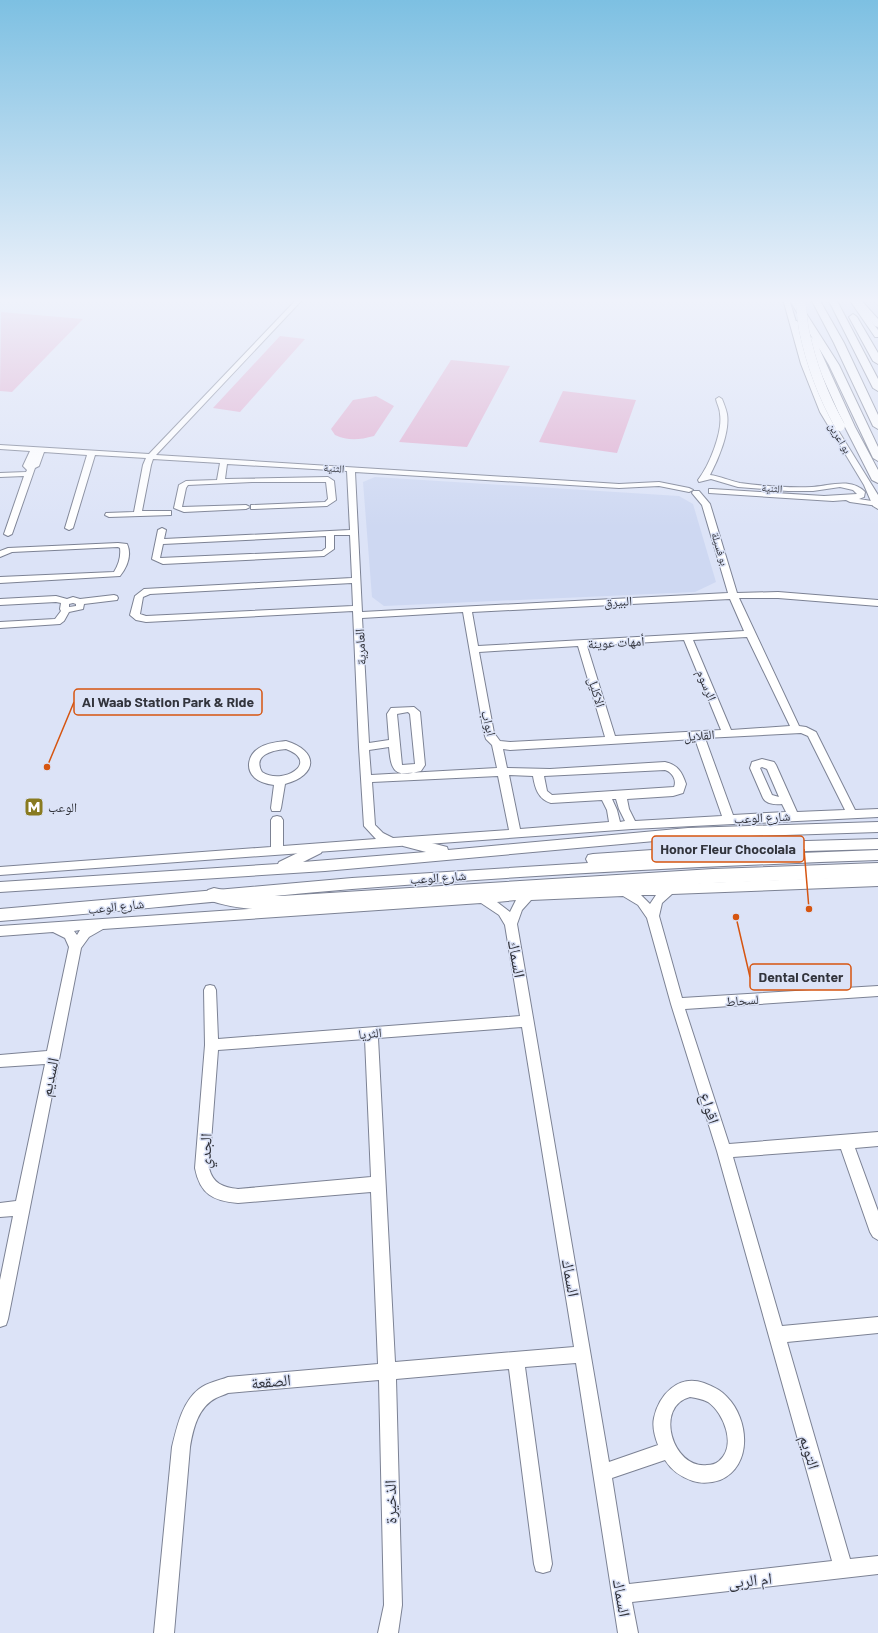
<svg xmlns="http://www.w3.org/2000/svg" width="878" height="1633" font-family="Barlow,'Noto Naskh Arabic',sans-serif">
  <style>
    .built { fill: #ced8f2 }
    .green { fill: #e0aed0 }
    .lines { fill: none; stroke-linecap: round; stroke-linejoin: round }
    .minor-casing { stroke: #7c8294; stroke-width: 2 }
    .major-casing { stroke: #7c8294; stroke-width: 2 }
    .highway-casing { stroke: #7c8294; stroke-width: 2 }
    .minor { fill: #fff; fill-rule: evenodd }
    .major { fill: #fff; fill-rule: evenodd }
    .highway { fill: #fff; fill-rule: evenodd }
    .highway-bridge-casing { stroke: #7c8294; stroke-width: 10; stroke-linecap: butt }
    .highway-bridge { stroke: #fff; stroke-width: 10 }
    .labels { text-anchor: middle; stroke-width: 3; stroke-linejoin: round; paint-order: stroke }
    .far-street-label { font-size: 11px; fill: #32343c; stroke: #dce3f7 }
    .street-label { font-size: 13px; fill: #32343c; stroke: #dce3f7 }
    .poi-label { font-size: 13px; fill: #32343c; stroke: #dce3f7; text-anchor: start }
    .near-street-label { font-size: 16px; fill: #32343c; stroke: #dce3f7 }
    .leader { fill: none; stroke: #d65511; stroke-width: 1.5 }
    .callout-dot { fill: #d65511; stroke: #dce3f7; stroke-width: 1.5 }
    .callout { fill: #dce3f7; stroke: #d65511; stroke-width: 1.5 }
    .callout-label { font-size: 14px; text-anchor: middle; font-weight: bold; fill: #32343c }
  </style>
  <rect width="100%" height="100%" fill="#dce3f7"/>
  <path class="built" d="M375,477L679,496L693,504L716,582L695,592L384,606L372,597L363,482Z"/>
  <path class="green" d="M1,312L83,319L12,392L0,391Z
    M280,336L305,339L240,412L213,408Z
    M451,360L510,366L467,447L399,442Z
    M563,391L636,400L617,453L539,442Z
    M376,396L394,406L374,436C359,440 348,441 335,435L331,429L353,400Z"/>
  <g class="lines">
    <g class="minor-casing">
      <path id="minor" d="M297,299H303L156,455L619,484L659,482L689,488L693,490L689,492L659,486L619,488L355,472L362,612L728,593L702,505L692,493L693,491H699L710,504L737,593L778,592L878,600V606L778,598H739L799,726L806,727L816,732L855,810L878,809V817L632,829L0,875V867L271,847V820L273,817L277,816L281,817L283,820V846L376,839L364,826L359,747L353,611L146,622L136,620L130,615L135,596L144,589L352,578L350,535H334V549L324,556L163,564L152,559L158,530L162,528L166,530L164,539L350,530L347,471L227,464L225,479L328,477L334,481L336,500L327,506L254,509H251V505L325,502L328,499L326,482H252L188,485L186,488L182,507L246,505L250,507L246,509L184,512L174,508L179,485L186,481L217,480L220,463L153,459L151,465L142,511H171V515L109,517L105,515L106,513L134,512L143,465L146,458L95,455L73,528L69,530L65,528L87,455L44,452L39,466L35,468L12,534L8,536L4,534L24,476L0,477V473L26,472L27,470L23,466L30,451L0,449V445L149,454ZM326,536V548L322,551L160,558L163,544ZM352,583L353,606L146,616L140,614L143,597L150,594ZM730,599L744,631L478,646L472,612ZM463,612L484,733L486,739L492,745L497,768L371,775L369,750L389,747C391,771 394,778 421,771L425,765L420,712L414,707L391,708L387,714L389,740L369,743L362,618ZM747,637L790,726L731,730L693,640ZM684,640L721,730L615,736L587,646ZM578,646L605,737L510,742L500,741L494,733L479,652ZM408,712L410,714L415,764L402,765L397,714ZM801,733L808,736L845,810L797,812L776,765L774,762L762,759L752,762L750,768L763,798C766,804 776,805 782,804L786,812L733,815L705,738ZM695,739L722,816L635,821L629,809L627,799L673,796L683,793L686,784C682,772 678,765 665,762L550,769L507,768L503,749L510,750ZM762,767L767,769L779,797L772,795L760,768ZM665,770C672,772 677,780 674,787L552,795L547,791L544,776ZM509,775L533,776C535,788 538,799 551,803L602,800L607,810L609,822L520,829ZM498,776L509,830L393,838L383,833L375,825L372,782ZM612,799H616L619,809L625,821L620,822L617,810Z
        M719,397L722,399C724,404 726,409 727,414C730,432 718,460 710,475C720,476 730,481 740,483C763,486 788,488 812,487C829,486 851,477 865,492L864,497L859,499L878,502V506L850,502L846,500L833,501L709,493V489H712L824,496L857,494L853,490L840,487L813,491H788L738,487L711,479L699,482L698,480C709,466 723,432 720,414C720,409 717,404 716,399Z
        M118,543L127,544C132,555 127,567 120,576L0,583V577L114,572C119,564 121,556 120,548L118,547L12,552L0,557V551L8,548Z
        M114,595L117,596L118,598L117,600L84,604L83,609L69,612L64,621L60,624L0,628V622L55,619L61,611L60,609L61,603L56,602L0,605V599L56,596L67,599L73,597L80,599ZM73,603L76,604V606L69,607V604Z
        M286,741C319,751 318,775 285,784L281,808L280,811H272L271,808L274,785C267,784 259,782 254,777C245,768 249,754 259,748C267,743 277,742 286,741ZM286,749C321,762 283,786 262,772C252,755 273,750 286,749Z
        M878,876V886L672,894L662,903L659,916L682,998L878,986V996L685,1009L729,1144L878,1132V1146L855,1148L878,1211V1240L873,1237L870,1232L841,1149L733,1157L782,1326L878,1317V1333L787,1342L850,1559L878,1556V1574L632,1602L638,1633H618L576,1363L525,1367L552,1564L550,1571L543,1573L536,1571L534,1564L509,1369L396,1379L402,1605L398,1633H378L384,1605L379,1380L228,1393C224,1395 220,1396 216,1398C198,1407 193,1429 190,1447L174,1633H154L172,1447C177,1427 182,1402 199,1389C208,1382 218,1381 228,1377L378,1364L371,1192L238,1203C213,1201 200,1194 195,1168L205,1045L204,990L206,986L210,985L214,986L216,990L218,1039L520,1016L505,925L499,915L481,903L103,929L89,937L81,948L8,1319L6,1325L0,1327V1280L13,1216L0,1217V1203L16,1201L45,1064L0,1067V1055L47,1051L69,947L65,938L53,932L0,936V926L528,890ZM641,895H656L650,904ZM623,896L638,905L647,918L671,1004L717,1151L832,1561L629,1584L612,1478L665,1460C672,1471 681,1477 693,1481C702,1484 711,1483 720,1480C753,1466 749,1419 727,1397C721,1390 712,1386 704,1383C678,1374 659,1395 654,1418C652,1427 655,1437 658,1445L609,1462L517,924L522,910L531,900ZM516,900L510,912L497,902ZM80,930L77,935L74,931ZM522,1027L574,1347L395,1362L378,1038ZM365,1039L371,1177L238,1189C223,1187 213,1184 209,1168L218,1050ZM690,1397C696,1398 702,1399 708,1402C724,1413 737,1446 719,1461C715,1464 712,1465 707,1465C672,1469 654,1406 690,1397Z"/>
    </g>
    <g class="major-casing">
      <path id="major" d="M783,299H789L809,364L821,397L836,427L878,495V509L873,506L864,485L820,412L801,364Z
        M849,299H855L878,330V337H875Z
        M878,822V832L688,838L325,871L0,892V882L278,864L279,862L316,844L321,845L323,849L321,853L303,862L426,852L403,846L401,842L403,838L408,837L447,847L448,850L688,828Z
        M878,839V849L807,851L693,857L878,850V860C703,866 527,875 352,889C235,899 118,912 0,921V909L352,878L588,863L586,859L588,855L593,854L771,842Z
        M878,869V880L866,885L861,884L859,880L861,876Z"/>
    </g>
    <g class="highway-casing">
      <path id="highway" d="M789,299H797L839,365L878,447V461L873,458L829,365L819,348L855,427L878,470V483L872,480L845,427L808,344L790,323L791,321H797L813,339Z
        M811,299H819L844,343L878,415V429L873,426L834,343Z
        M828,299H836L878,379V391L873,388Z
        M852,299H860L878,319V327L875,326Z
        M853,314L857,317L878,353V364L873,361L849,317Z
        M878,863V877L713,883L281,910C256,910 231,908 208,900L205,895L208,890L214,888L248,895L281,896L713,869Z"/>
    </g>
    <use href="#minor" class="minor"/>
    <use href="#major" class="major"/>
    <use href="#highway" class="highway"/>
    <g class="highway-bridge-casing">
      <path id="highway-bridge" d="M800,299C802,309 802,320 804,330C811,364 823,396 840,426"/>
    </g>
    <use href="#highway-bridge" class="highway-bridge"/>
  </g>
  <linearGradient id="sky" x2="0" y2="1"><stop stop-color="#7dc0e2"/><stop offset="0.57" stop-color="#eff2fb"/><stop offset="1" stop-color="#eff2fb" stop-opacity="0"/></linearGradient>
  <rect width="878" height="527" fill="url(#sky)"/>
  <defs>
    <g id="metro-square" transform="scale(1)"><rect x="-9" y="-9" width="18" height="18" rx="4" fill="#897b21" stroke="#dce3f7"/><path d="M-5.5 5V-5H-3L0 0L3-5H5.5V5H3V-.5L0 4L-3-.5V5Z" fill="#fff"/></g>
  </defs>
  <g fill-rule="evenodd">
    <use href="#metro-square" x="34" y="807"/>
  </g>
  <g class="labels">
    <g class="far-street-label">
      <text transform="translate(840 438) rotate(59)" y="4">بو اعرين</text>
      <text transform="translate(334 468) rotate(4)" y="4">الثنية</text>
      <text transform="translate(772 488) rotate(4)" y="4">الثنية</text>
      <text transform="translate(720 549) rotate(73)" y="4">بو فسيلة</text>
    </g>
    <g class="street-label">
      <text transform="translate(618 601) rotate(-3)" y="5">البيرق</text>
      <text transform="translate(616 642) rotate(-3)" y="5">أمهات عوينة</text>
      <text transform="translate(360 647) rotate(-93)" y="5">العامرية</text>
      <text transform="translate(707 685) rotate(68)" y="5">الرسوم</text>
      <text transform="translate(597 692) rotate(73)" y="5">الاكليل</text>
      <text transform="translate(489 723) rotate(76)" y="5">ابواب</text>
      <text transform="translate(699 735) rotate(-4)" y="5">القلايل</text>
      <text transform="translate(762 817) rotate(-3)" y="5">شارع الوعب</text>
      <text transform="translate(438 877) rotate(-4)" y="5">شارع الوعب</text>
      <text transform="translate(116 906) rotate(-6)" y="5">شارع الوعب</text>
      <text transform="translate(742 1000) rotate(-4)" y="5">لسحاط</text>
      <text transform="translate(370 1033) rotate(-5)" y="5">الثريا</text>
    </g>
    <g class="poi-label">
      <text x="48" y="812">الوعب</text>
    </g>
    <g class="near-street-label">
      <text transform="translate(517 959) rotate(80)" y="6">السماك</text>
      <text transform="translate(49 1077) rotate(-78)" y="6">السديم</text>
      <text transform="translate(710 1108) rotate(72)" y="6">اقواع</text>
      <text transform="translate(205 1151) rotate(-88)" y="6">الجدي</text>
      <text transform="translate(571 1278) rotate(80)" y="6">السماك</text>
      <text transform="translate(271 1381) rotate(-5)" y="6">الصقعة</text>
      <text transform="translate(810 1452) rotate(74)" y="6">التويم</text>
      <text transform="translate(390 1502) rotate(-91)" y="6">الذخيرة</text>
      <text transform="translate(750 1580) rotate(-6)" y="6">ام الربى</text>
      <text transform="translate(622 1598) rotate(80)" y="6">السماك</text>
    </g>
  </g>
  <path class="leader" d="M47 767L74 702M809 909L804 849M736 917L750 977"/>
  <g class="callout-dot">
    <circle cx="47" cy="767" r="4"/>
    <circle cx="809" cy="909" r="4"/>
    <circle cx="736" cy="917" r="4"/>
  </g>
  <g class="callout">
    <rect x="74" y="689" width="188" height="26" rx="4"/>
    <rect x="652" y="836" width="152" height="26" rx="4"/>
    <rect x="750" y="964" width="101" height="26" rx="4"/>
  </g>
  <g class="callout-label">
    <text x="168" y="707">Al Waab Station Park &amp; Ride</text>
    <text x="728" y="854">Honor Fleur Chocolala</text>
    <text x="801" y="982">Dental Center</text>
  </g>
</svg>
